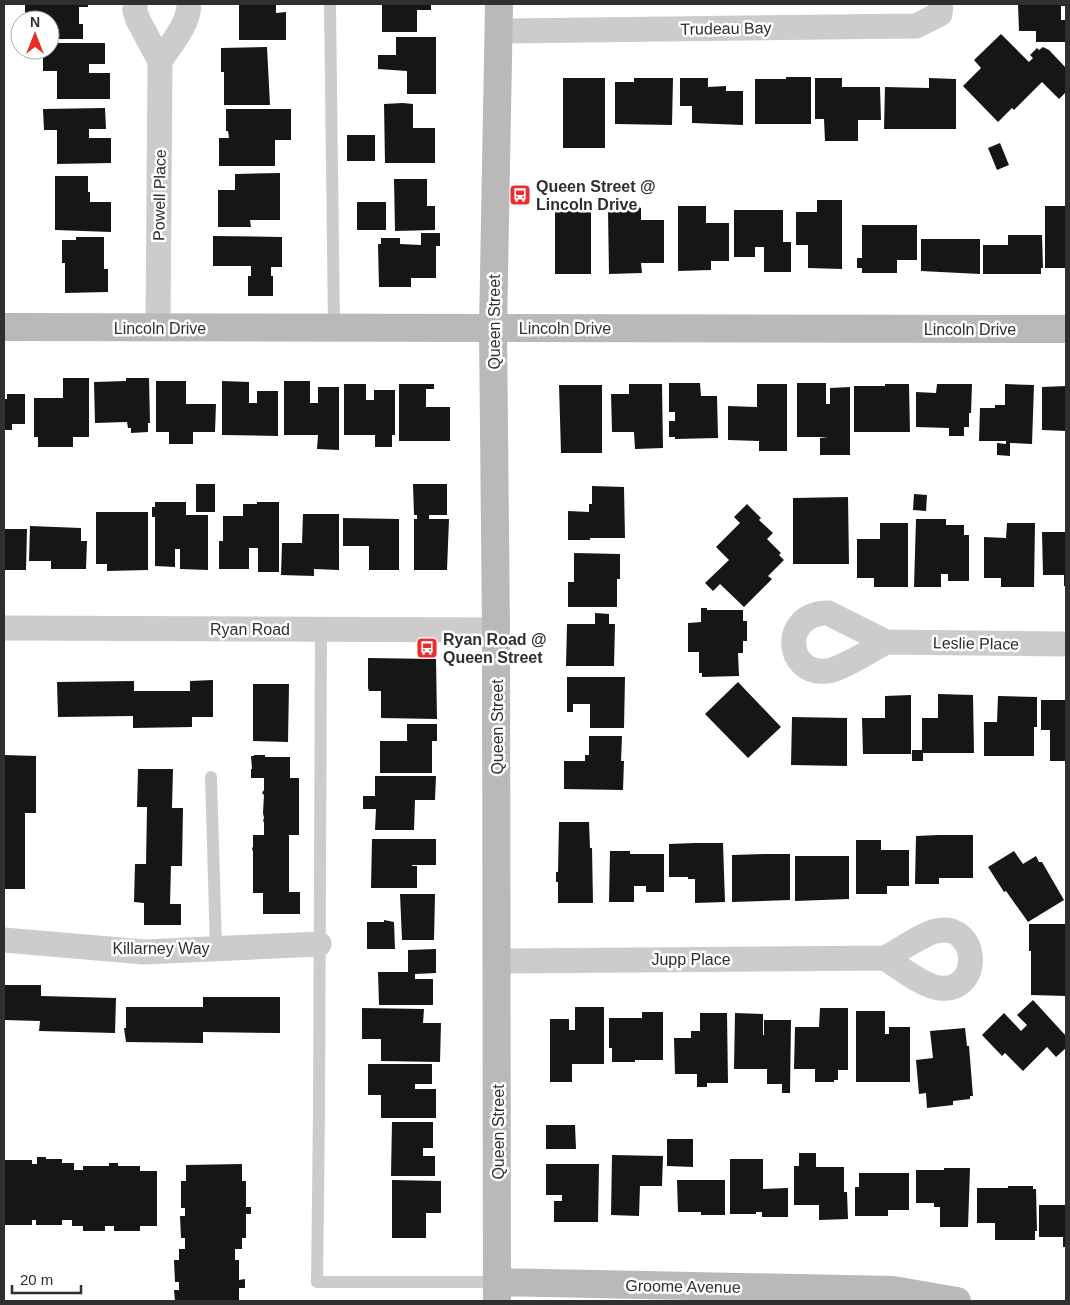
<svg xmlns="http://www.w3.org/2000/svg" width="1070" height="1305" font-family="Arial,sans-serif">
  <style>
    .building { fill: #161616 }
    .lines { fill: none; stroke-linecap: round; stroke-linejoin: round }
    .lane { stroke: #ccc; stroke-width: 12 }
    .street { stroke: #ccc; stroke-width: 25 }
    .secondary { stroke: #b9b9b9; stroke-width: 28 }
    .labels { text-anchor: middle; stroke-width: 5; stroke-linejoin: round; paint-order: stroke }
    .street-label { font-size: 16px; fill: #2f2f2f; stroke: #fff }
    .poi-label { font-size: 16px; font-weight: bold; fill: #2f2f2f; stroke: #fff; text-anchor: start }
  </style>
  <rect width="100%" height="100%" fill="#fff"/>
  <path class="building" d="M25,4H88V7H79V24H83V39H50V20H25Z
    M239,4H276V13L286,12V40H239Z
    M382,4H431V10H417V32H382Z
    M1018,4H1066V6H1061V20H1066V42H1036V31H1019Z
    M1001,34L1029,62L1033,58L1030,55L1037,48L1039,50L1043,47L1049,50L1066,68V92L1059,99L1042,82L1014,110L1012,108L998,122L963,86L981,68L974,60Z
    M396,37H436V94H407V71L378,69V55H396Z
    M50,43H105V64H89V73H110V99H57V71H43V50H50Z
    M267,47L270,105H224V72H221V48Z
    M786,77H811V124H755V79H786Z
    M563,78H605V148H563Z
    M634,78H673L672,125L615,124V82H634Z
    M680,78H708V87L726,86V91H743V125L692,123V106H680Z
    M815,78H842V87H880L881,120H858V141H825L824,119H815Z
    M929,78L956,79V129H884L885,87L929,88Z
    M403,103L413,104V128H435V163H385L384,104Z
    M105,108L106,129H89V138H111V163L57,164V130H44L43,109Z
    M226,109H291V140H275V166H219V138H229L228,131H226Z
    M347,135H375V161H347Z
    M1000,143L1009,165L997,170L988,148Z
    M280,173V220H250L251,227H218V190H235V174Z
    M55,176H88V192H90V202H111V232L55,230Z
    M394,179H427V206H435V230L395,231Z
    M817,200H842V269L808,268V245H796V212H817Z
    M555,201H591V274H555Z
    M357,202H386V230H357Z
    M678,206H706V223H729V261H711V270L678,271Z
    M1045,206H1066V268H1045Z
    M612,207H638L641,208V220H664V263H641L642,273L609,274L608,210H611Z
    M734,210H783V242H791V272H764V247H755V257H734Z
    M862,225H917V260H897V273H862V268H857V258H862Z
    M421,233H440V246H436V278H411V287H379L378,244H381V238H400V244L421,245Z
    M1008,235H1042L1043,268H1041V274H983V245H1008Z
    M213,236L282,237V267H271V276H273V296H248V276H251V266H213Z
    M76,237H104V269H108V292L65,293V263H62V240H76Z
    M921,239H980V274L921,271Z
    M63,378H89V437H73V447H38V437H34V398H63Z
    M126,378H149L150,423H148V432L131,433V428H128L127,422L95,423L94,382L126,381Z
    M156,381H186V404H216L215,432H193V444H169V432H156Z
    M222,381L249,382V403H257V391H278V436L222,435Z
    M284,381H310V403H318V387H339V450L317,449L318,435H284Z
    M669,383H700L701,396H717L718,438L675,439V437H669V421H675V412H669Z
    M797,383H826V404H830V388L850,387V455H820V438L828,437H797Z
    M344,384H366V400H374V390H395V435H392V447H375V435H344Z
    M399,384H434V389H426V407H450V441H399Z
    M629,384H662L663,448L635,449L634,432H612L611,394H629Z
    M757,384H787V451H759V441L728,440V406L757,407Z
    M885,384H909L910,432H854V386H885Z
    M937,384H972L971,413H969V427H964V436H949V428L916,427V392L936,393Z
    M1005,384L1034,385L1032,444L1010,443V456L997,455V443L1006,444V441H979L980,408H995V405H1005Z
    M559,385H602V453H561Z
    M1066,386V431L1042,430V387Z
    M7,394H25V424H12V430H4V399H7Z
    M196,484H215V512H196Z
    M413,484H447V515H429V519H449L447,570H414V519H417V515H414Z
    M592,486L624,487L625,538H590V540H568V511L589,512V504H592Z
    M914,494L927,495L926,511L913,510Z
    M848,497L849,564H793V498Z
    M155,502H186V515H208V570L180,569V549H175V567L155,566V517H152V507H155Z
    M257,502H279V572H258V548H249V569H219V541H223V516H243V504H257Z
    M747,504L761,518L759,520L773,533L767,539L781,553L779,555L784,560L768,576L772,579L744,607L720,584L713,591L705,583L729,560L716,547L740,523L734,517Z
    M96,512H148V570L107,571V564H96Z
    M303,514H339V570L314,569V576L281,575L282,543H302Z
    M343,518L399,519V570H369V546H343Z
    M916,519H946V525H964V535H969V581H948V574H941V587H914Z
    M880,523H908V587H874V578H857V539H880Z
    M1007,523H1035L1034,587H1001V578H984V537L1006,538Z
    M30,526L81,528V541H87L86,569H51V561H29Z
    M4,529H27L26,570H4Z
    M1042,532H1066V586H1064V575H1043Z
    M574,553L620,554V579H617V607H568V582H574Z
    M701,608H707V610H743V621H747V641H743V653H738L739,676L702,677V673H699V652H688V623L701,622Z
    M595,613L609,614V624H615L614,666H566L567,624H595Z
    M368,658L436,659L437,719L381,718V691H369L368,688Z
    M567,677H625L624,728H590V704H573V712H567Z
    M213,680V717H192V727L133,728V716L58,717L57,682L134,681V691H190V681Z
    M738,682L781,727L748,758L705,714Z
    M253,684H289L288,742L253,741Z
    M938,694L973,695L974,753H923V761H912V750H922V718H938Z
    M911,695V754H863L862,718H885V696Z
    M998,696L1037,697V727H1034V756H984V722H997Z
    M1041,700H1066V761H1050V730H1041Z
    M792,717L847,718V766L791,765Z
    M407,724H437V741H432V773H380V741H407Z
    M589,736H622L621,761H624L623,790L564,789V761H585V755H589Z
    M4,755L36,756V813H25V889H4Z
    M254,755H265V757H290V778H299V835H289V892H300V914H263V893H253V852L252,848L253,847V835H264V822L263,821L264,818L263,813L264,795L262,793L264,790V778H251V769H252L251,756H254Z
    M138,769H173L172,808H183L182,866H171L170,904H181V925H144V903L134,902L135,864H146L147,807H137Z
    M375,776H436L435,800H415L414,830H375L376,809H363V796H375Z
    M559,822H589L590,848H592L593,903H558V882H556V872H558Z
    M938,835H973V878H939V884H915L916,836Z
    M372,839H436V865H412V866H417V888H371Z
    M856,840H881V850H909V886H887V894H856Z
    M695,843H723L725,902L695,903V879H688V877H669V844Z
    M610,851H630V854H664V892H646V886H634V902H609Z
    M1014,851L1023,864L1036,856L1039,862H1042L1064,900L1028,922L1006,891L1004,892L988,867Z
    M766,854H790V900L732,902V855Z
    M795,856H849V899L795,901Z
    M400,894H435L434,940H402Z
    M384,920L394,922L395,949H367V922H384Z
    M1029,924H1066V996L1031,995V951H1029Z
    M436,949V973L415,974V979H433V1005H379L378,972H408V950Z
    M4,985H41V996L116,998L115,1033L39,1031L40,1021L4,1020Z
    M203,997H280V1033L203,1032V1043L126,1042L124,1028H126V1007H203Z
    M1033,1000L1066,1036V1048L1056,1057L1047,1047L1023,1071L1005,1053L1002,1056L982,1035L1004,1013L1021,1031L1027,1025L1017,1015Z
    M575,1007H604V1064H572V1082H550V1019H569V1030H575Z
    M362,1008L424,1009L423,1023H441L440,1062L381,1061V1039H362Z
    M820,1008H848V1070H838V1080H834V1082H815V1069H794L795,1027H819Z
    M856,1011H885V1034H889V1027H910V1082H856Z
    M642,1012H663V1060H635V1062H612V1048H609V1018H642Z
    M700,1013H727L728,1083H707V1087H697V1074H675L674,1038H691V1031H700Z
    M735,1013L763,1014V1035H764V1020H791L790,1093H782V1084H767V1069H734Z
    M965,1028L967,1046H969L973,1096H970V1099L953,1101V1105L927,1108L926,1093L919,1094L916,1060L933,1058L930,1031Z
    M368,1064H432V1084H415V1089H436V1118H381V1095H368Z
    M392,1122H433V1148H423V1156H435V1176H391Z
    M546,1125H575L576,1149H546Z
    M667,1139H693V1167L667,1166Z
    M799,1153H816V1167H844V1192H847L848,1219L819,1220V1205H794V1166H799Z
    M612,1155L663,1156L662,1186H640L639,1216L611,1215Z
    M37,1157H46V1159H62V1163H74V1170H83V1166H109V1163H118V1166H140V1171H157V1226H140V1231H114V1226H105V1231H83V1226H72V1220H62V1225H36V1220H32V1225H5V1160H32V1164H37Z
    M730,1159H763V1189L788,1188V1217H762V1212H756V1214H730Z
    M242,1164V1181H246V1207H251V1214H246V1238H242V1249H235V1260H239V1280L245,1279V1288H239V1301H175L174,1290H179V1282H175L174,1260H179V1249H185V1238H181L180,1216H185V1208H181V1181H186V1165Z
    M546,1164H599L598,1222H554V1201H562V1195H546Z
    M944,1168H970L968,1227H940V1207H934V1203H916V1170H944Z
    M859,1173H909V1210H888V1216H855V1187H859Z
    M392,1180L441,1181V1213H426V1238H392Z
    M677,1180H725V1215H701V1212H678Z
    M1008,1186H1033V1189H1036L1037,1231H1035V1240H995V1223H977V1188H1008Z
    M1039,1205H1066V1247H1063V1237H1039Z"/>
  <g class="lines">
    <path class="lane" d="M330,4L334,328
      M321,629L319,1113L317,1282H498
      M211,777L216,948"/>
    <path class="street" d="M135,4V11L138,20L160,61L158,328
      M499,31L916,26L940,14L941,4
      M160,61C171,44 189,24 189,4
      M4,628L496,630
      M886,642C871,650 842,669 827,671C785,676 780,613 828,613L886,642L1066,644
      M4,940L144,952L319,944
      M498,961L885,958C899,951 922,934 936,931C979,921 984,993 939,988C923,986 899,967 885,958"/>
    <path class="secondary" d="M4,327L1066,329
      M498,1282L893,1290L957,1301
      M497,1301L496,630L493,328L499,4"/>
  </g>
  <defs>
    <g id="bus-square" transform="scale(1.125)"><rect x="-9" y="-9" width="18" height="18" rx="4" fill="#ea2e2d" stroke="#fff"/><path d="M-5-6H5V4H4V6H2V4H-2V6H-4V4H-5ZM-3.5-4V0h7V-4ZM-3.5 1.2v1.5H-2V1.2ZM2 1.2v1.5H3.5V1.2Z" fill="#fff"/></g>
  </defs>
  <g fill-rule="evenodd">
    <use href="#bus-square" x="520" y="195"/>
    <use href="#bus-square" x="427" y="648"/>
  </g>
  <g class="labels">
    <g class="street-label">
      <text transform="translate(726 28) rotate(-1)" y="6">Trudeau Bay</text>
      <text transform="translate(159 195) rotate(-89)" y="6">Powell Place</text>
      <text transform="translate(494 322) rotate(-90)" y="6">Queen Street</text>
      <text x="160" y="334">Lincoln Drive</text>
      <text x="565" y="334">Lincoln Drive</text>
      <text x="970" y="335">Lincoln Drive</text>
      <text x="250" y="635">Ryan Road</text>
      <text transform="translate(976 643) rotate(1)" y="6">Leslie Place</text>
      <text transform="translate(497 727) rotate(-90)" y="6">Queen Street</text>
      <text x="161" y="954">Killarney Way</text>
      <text x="691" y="965">Jupp Place</text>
      <text transform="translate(498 1132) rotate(-90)" y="6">Queen Street</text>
      <text transform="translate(683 1286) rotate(1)" y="6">Groome Avenue</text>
    </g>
    <g class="poi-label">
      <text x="536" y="192">Queen Street @<tspan x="536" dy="18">Lincoln Drive</tspan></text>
      <text x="443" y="645">Ryan Road @<tspan x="443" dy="18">Queen Street</tspan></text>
    </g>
  </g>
  <rect width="1070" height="1305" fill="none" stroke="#2f2f2f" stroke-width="10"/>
  <g transform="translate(35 35)"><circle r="24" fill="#ffffff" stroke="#acacac"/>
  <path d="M0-4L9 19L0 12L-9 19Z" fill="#ea2e2d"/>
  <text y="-8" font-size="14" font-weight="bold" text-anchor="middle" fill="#2f2f2f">N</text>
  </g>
  <path d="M12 1285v8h69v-8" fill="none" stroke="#2f2f2f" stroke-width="2.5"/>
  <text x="20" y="1285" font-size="15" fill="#2f2f2f" stroke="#ffffff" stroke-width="4" paint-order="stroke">20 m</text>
</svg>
